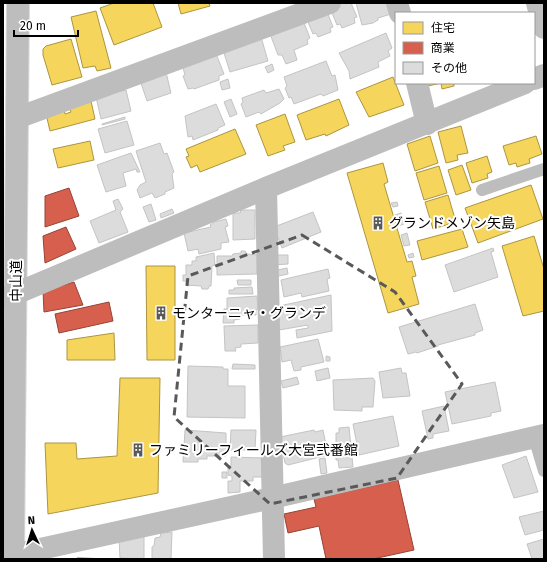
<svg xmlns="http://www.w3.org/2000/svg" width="547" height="562" font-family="'Fira Sans','Noto Sans JP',sans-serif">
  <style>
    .homes { fill: #f6d55c; stroke: #ac9540 }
    .shops { fill: #d6604d; stroke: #964336 }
    .building { fill: #dcdcdc; stroke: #c4c4c4 }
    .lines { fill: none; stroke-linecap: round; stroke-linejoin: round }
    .highway-casing { stroke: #dbdbdb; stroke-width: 24 }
    .lane { stroke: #bdbdbd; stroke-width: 12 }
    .street { stroke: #bdbdbd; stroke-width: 22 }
    .secondary { stroke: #bfbfbf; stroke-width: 22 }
    .highway { stroke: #bdbdbd; stroke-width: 22 }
    .marked { fill: none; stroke: #595959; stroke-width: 3; stroke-dasharray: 8 5; stroke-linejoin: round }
    .labels { text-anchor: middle; stroke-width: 4; stroke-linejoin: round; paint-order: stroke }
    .poi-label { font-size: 14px; fill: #000; stroke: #fff; text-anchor: start }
    .street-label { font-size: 14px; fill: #000; stroke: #fff }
  </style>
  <rect width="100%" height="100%" fill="#fff"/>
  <path class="homes" d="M114,3H153L162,27L114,45L100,8Z
    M178,3H209L210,6L181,14Z
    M96,11L111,68L97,71L95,66L83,68L71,17Z
    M71,39L82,77L52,85L43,55V49L46,46Z
    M393,77L404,105L369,117L356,92Z
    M427,83H441L428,86Z
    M441,83H454V86L442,89Z
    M339,99L349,125L326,136L325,134L306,140L297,115Z
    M91,101L95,119L50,131L46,114L64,110L65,114L71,112L69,107Z
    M285,114L295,142L283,146L285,150L268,156L256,125Z
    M461,126L468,153L457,155L458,160L446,163L438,132Z
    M235,129L246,154L200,172L197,165L191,168L186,157L189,156L186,149Z
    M430,136L438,163L415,171L407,144Z
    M536,136L542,154L529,159L530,163L517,167L516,163L509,165L503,146Z
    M90,141L94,160L58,168L53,149Z
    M487,156L492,172L487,174L488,178L472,183L466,163Z
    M383,163L388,182L384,184L407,262L412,261L416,276L412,277L419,304L388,313L347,173Z
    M462,165L471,190L456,195L448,170Z
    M439,166L447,193L424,200L416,173Z
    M531,185L543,219L478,243L465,208Z
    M448,195L456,222L433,229L425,202Z
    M462,229L468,247L422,260L417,241Z
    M534,236L544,269V311L523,316L502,246Z
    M146,266H175V360H147Z
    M114,333L115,360H67V340Z
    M120,378H160L158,493L48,514L45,443H76L77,459L117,456Z"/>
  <path class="shops" d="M69,188L79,216L45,227V196Z
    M66,227L76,249L45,263L43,236Z
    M74,282L83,305L44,312L43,291Z
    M109,302L113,321L59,333L55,314Z
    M398,480L414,550L373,559H326L319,526L288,533L284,514L316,507L314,499Z
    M77,558L114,559H76Z"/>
  <path class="building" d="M342,3H351L357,17L354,18L355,23L342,28L340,24L337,25L330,8Z
    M356,3H388L391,14L378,18V20L373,23L362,25Z
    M326,9L333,27L330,28L331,32L318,37L316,33L313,34L306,17Z
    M302,18L310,38L307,40L308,44L294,50L297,60L286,64L282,55H278L269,31Z
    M386,33L392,48L388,51L390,56L378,62L379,67L350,79L349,71L339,53Z
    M261,37L268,61L230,72L224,53Z
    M215,51L224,74L219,76V80L194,89L193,88L188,89L183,76L185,75L182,64Z
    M326,61L332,76L335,75L338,90L323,96L321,94L294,104L291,97L289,98L285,88L287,86L284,77Z
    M272,64L274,70L268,73L265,67Z
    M165,68L171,93L147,101L139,77Z
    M228,79L230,88L222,90L220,82Z
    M279,89L284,99L280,103L261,114L259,112L246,117L241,104L243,102L242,98L264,90L266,93Z
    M126,90L131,111L101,119L96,97Z
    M231,99L237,114L230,117L224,102Z
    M216,104L225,125L218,128V130L193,140L192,136L188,137L185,116Z
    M125,117V119L102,125V124Z
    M127,121L134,145L105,153L98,129Z
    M160,143L164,154L167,153L174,172L172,174L174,188L165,192V194L155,198L152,193L140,198L137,190L140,185L146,182L136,151Z
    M131,153L140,172H137L136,169L123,173L126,186L106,192L97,165Z
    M118,199L123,209L120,212L128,232L99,243L90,221L116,210L113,201Z
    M397,202L398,206L393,207L391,203Z
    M151,204L156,220L149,222L143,207Z
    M172,209L174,213L161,218L160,214Z
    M241,210H255V239L233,240V213H240Z
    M313,212L321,232L282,248L274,227Z
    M401,213L404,224L398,226L395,215Z
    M226,219L228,226L225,227L229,242L221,243V249L199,254L198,249L188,251L184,233L211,227L210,225L214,222Z
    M407,233L410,245L404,246L401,235Z
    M493,248L494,251L491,252L498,277L454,292L445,265Z
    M241,251H245L247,254L257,255V274L217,275V256H232L233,254L241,253Z
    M214,253L215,265L212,266L211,286H209L208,289H202L201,286L186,285V281H183V275H186V265H192V261H196V257Z
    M413,253L414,257L409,258L408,255Z
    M272,255H288V264L273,265Z
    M287,268L288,274L274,277L273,271Z
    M328,269L330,278L327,279L329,291L302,297L301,293L284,297L281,280Z
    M237,280H251V285H238Z
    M252,287L253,294H229V290H234V288Z
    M331,295L332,331L297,338L296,330L308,328V325L279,330L274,307Z
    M257,296L258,309L256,310V315H240V319L234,320V323H223L224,309H227V298Z
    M475,304L483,330L475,333V335L438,345V346L417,353L416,352L408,354L399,327Z
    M258,325V343L241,344V347L235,348L236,351H225L224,326Z
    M318,339L324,362L301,367V370L294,371L291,360L282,362L280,347Z
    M326,356L330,357V361H326Z
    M233,364L255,365V369H232Z
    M188,366L223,367V369H228V386H245V418L187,417Z
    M328,368L330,378L317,381L315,371Z
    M401,368L402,373H406L410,396L383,398L379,372Z
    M297,377L299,384L283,388L281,381Z
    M373,378L375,381L373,407H362V411L334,410L333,380Z
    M495,382L501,411L491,413V416L452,424L445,392Z
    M444,406L449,431L433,434V438L428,439L422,411Z
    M393,416L399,446L359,455L353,424Z
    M349,427L353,467L339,468L338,460H336V433H339V428Z
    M185,430L226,433V456H207V459H198V462H183Z
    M231,430H256L255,450H230Z
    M314,430L315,432L323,430L328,455L288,465L285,463L280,437Z
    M526,456L538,492L514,498L502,465Z
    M231,457L264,458V477H253V481H240V492L228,493V481H232V476L228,475V466H231Z
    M325,458L327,473L321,474L319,459Z
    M222,472H227V478H222Z
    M544,511V530L525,535L519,517Z
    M172,532L171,559H152V547L154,546L155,538L160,537L161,533Z
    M144,536V559L120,558L119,539Z
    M544,539V559H532L527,544Z"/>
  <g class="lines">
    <g class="highway-casing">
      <path id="highway" d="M13,559L18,3"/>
    </g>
    <path class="lane" d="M482,190L544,169
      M534,437L544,471"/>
    <path class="street" d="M397,3L400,13
      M534,79L544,75
      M417,83L427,124
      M17,118L330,3
      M266,188L274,559
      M3,299L266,188L525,83
      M3,556L13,555L272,498L544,435"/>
    <path class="secondary" d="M537,3L544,28"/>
    <use href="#highway" class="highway"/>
  </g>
  <path class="marked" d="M302,235L395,292L462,384L397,478L270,504L174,417L188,276Z"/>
  <defs>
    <g id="building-bare" transform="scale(1.08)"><path d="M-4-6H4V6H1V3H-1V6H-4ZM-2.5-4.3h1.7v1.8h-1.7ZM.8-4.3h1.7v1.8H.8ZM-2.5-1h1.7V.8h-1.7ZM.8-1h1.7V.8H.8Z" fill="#595959" stroke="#fff" stroke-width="2.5" paint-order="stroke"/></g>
  </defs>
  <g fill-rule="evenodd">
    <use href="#building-bare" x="378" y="223"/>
    <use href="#building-bare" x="161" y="313"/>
    <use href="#building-bare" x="138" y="450"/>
  </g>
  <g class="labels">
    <g class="poi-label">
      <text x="389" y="228">グランドメゾン矢島</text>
      <text x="172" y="318">モンターニャ・グランデ</text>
      <text x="149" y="455">ファミリーフィールズ大宮弐番館</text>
    </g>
    <g class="street-label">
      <text transform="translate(16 281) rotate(-90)" y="5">中山道</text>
    </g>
  </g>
  <rect width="547" height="562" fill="none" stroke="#000000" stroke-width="8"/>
  <rect x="395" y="12" width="140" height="72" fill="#ffffff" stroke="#999999"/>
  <rect x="403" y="22" width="20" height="12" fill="#f6d55c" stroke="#999999"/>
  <text x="431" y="32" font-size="12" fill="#000000">住宅</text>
  <rect x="403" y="42" width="20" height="12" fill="#d6604d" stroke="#999999"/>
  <text x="431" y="52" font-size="12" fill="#000000">商業</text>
  <rect x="403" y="62" width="20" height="12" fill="#dcdcdc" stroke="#999999"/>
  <text x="431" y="72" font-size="12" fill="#000000">その他</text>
  <g transform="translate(32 530) rotate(356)" stroke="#ffffff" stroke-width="3" paint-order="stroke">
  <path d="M0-3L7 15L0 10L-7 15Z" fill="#000000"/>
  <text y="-6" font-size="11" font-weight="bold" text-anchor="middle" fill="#000000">N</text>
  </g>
  <path d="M14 30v6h64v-6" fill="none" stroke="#000000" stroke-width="2"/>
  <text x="20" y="30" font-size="12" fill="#000000" stroke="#ffffff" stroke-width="3" paint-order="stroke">20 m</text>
</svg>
